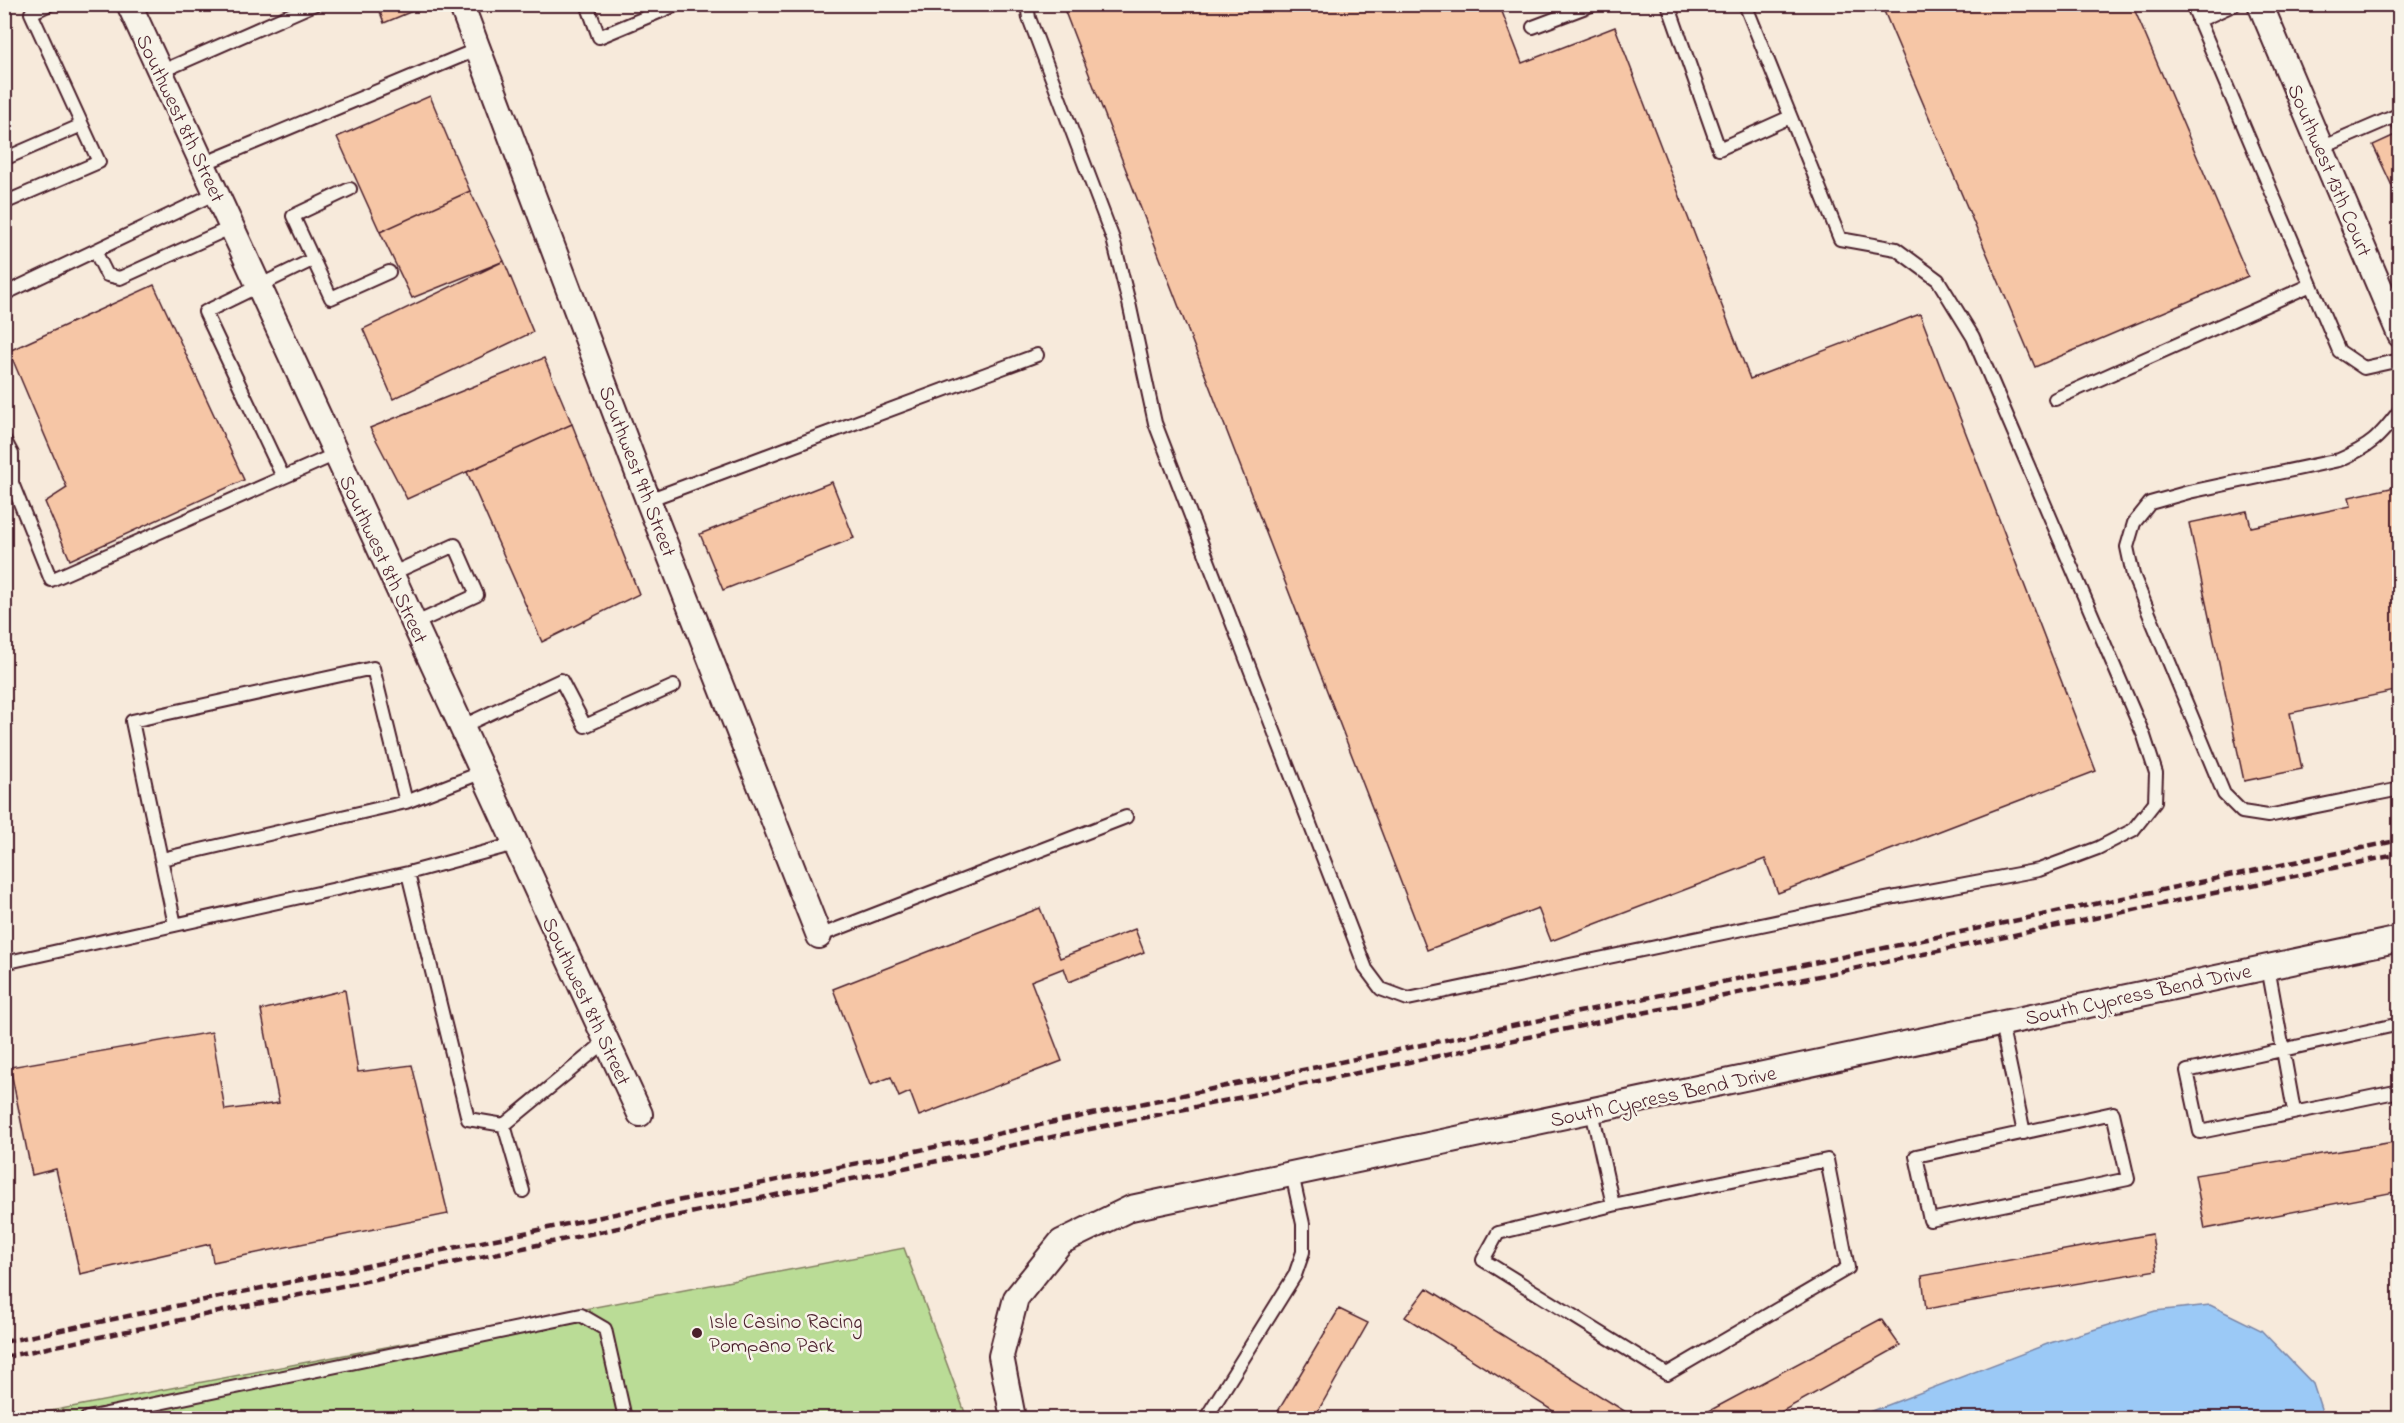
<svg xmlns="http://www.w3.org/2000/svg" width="2404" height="1423" font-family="'Indie Flower',sans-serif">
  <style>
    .green { fill: #badc96; stroke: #827e60; stroke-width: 1.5 }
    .water { fill: #9bc9f6; stroke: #7b85a5; stroke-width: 1.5 }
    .building { fill: #f6c6a6; stroke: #4a1f2b; stroke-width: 1.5 }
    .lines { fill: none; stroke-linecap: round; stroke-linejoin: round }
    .lane-casing { stroke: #4a1f2b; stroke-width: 16 }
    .street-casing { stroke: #4a1f2b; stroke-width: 28 }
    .lane { stroke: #f7f3e8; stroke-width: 12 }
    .street { stroke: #f7f3e8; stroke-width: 24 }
    .rail { stroke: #4a1f2b; stroke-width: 4.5; stroke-dasharray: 9 4.5; stroke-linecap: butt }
    .poi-dot { fill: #4a1f2b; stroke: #f7f3e8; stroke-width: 2 }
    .labels { text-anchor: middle; stroke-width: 5; stroke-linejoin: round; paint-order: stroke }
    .street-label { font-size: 21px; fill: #4a1f2b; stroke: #f7f3e8 }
    .poi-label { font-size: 21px; fill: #4a1f2b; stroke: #f7f3e8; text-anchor: start }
  </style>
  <rect width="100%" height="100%" fill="#f7eadb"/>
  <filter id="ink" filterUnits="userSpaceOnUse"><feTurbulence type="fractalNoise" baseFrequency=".0167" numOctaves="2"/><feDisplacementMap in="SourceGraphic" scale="12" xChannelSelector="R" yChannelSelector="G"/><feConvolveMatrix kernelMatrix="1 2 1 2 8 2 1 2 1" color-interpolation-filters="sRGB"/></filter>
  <g filter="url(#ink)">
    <path class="green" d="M904,1248L967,1418H14Z"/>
    <path class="water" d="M2210,1305L2261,1330L2313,1384L2324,1418H1854L2050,1343L2155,1311Z"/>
    <path class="building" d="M377,4H421L422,7L384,23Z
      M1062,4H1499L1522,63L1615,27L1750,379L1920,314L2096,771L1778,893L1765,859L1551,941L1538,908L1427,950Z
      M1881,4H2132L2248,276L2035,367Z
      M430,96L470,191L380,232L337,137Z
      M2400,124V203L2373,145L2395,135L2392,127Z
      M470,191L504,261L412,298L380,232Z
      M504,261L533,332L393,399L363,329Z
      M154,285L244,480L70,560L45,502L67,488L9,351Z
      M544,358L572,424L407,499L370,428Z
      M572,424L639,594L542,642L467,472Z
      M832,482L854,538L723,590L700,534Z
      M2400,486V690L2290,713L2302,769L2244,781L2189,523L2247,511L2251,527L2351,506L2349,497Z
      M1040,908L1060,958L1135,929L1144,952L1069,982L1064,968L1031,981L1062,1061L919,1116L910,1092L899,1097L891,1077L870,1085L833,989Z
      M345,990L358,1072L412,1065L448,1214L213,1262L210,1244L80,1274L56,1169L32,1175L10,1067L212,1032L225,1110L279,1103L261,1010Z
      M2400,1141V1191L2205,1229L2195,1175Z
      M2152,1234L2157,1270L1926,1309L1922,1276Z
      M1427,1288L1626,1412L1622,1418H1564L1405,1317Z
      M1339,1309L1368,1323L1314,1418H1274Z
      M1881,1319L1900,1346L1770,1418H1696Z"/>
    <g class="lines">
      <g class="lane-casing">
        <path id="lane" d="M587,4L599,37L678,4
          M1027,4L1029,18L1113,239L1129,303L1155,423L1366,969L1381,989L1408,999L1885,899L2039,870L2098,848L2133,830L2155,802L2156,773L2144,736L1973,337L1938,280L1896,249L1840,239L1745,4
          M1668,4L1719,149L1790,117
          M2192,4L2339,351L2364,368L2400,360
          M2198,21L2235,4
          M1533,27L1594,4
          M160,72L315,4
          M2321,148L2400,114
          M4,159L82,125
          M203,164L478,49
          M350,189L293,216L331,298L389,272
          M4,203L99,162L31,13L50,4
          M95,251L107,275L120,278L232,227
          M4,294L216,193
          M2055,399L2311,285
          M2400,410C2379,438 2371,446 2339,460L2189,492L2150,503L2134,523L2127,547L2133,575L2224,794L2242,812L2268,816L2400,789
          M4,439L12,454V483L51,580L336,454
          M283,477L205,312L312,260
          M648,500L1037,355
          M391,574L455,545L477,595L414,624
          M461,727L561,680L585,726L674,686
          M162,859L406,802L483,772
          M408,873L468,1119L504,1125
          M175,925L132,721L373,668L406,802
          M819,936L1126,817
          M4,963L408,873L515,844
          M2268,967L2294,1111
          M2001,1024L2024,1133
          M2400,1024L2187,1071L2200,1132L2400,1091
          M1592,1111L1613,1205
          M2113,1113L2128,1179L1930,1220L1916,1156Z
          M1827,1160L1848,1268L1667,1374L1483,1260L1498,1233L1613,1205Z
          M523,1191L504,1125L606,1041
          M87,1418L581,1315L605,1329L625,1418
          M1206,1418L1295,1275L1303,1252V1224L1292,1174"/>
      </g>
      <g class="street-casing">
        <path id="street" d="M129,4L640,1114
          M461,4L648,500L819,936
          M2260,4L2400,335
          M1013,1418L1001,1356L1016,1298L1061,1242L1131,1208L2400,939"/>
      </g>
      <use href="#lane" class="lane"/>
      <use href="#street" class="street"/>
      <path class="rail" d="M4,1342L2400,840
        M4,1357L2400,854"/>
    </g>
  </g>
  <circle class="poi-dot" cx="697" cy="1333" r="6"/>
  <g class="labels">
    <g class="street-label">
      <text transform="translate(181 118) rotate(65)" y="7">Southwest 8th Street</text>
      <text transform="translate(2330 170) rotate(67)" y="7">Southwest 13th Court</text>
      <text transform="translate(638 471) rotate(69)" y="7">Southwest 9th Street</text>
      <text transform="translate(384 559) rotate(65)" y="7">Southwest 8th Street</text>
      <text transform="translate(2138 994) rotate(-12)" y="7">South Cypress Bend Drive</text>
      <text transform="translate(587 1001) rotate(65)" y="7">Southwest 8th Street</text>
      <text transform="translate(1663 1096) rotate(-12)" y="7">South Cypress Bend Drive</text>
    </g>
    <g class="poi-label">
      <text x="709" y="1328">Isle Casino Racing<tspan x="709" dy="24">Pompano Park</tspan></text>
    </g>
  </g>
  <rect width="2404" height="1423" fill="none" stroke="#f7f3e8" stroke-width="24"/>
  <rect x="12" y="12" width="2380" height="1399" fill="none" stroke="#4a1f2b" stroke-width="2" filter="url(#ink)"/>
</svg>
